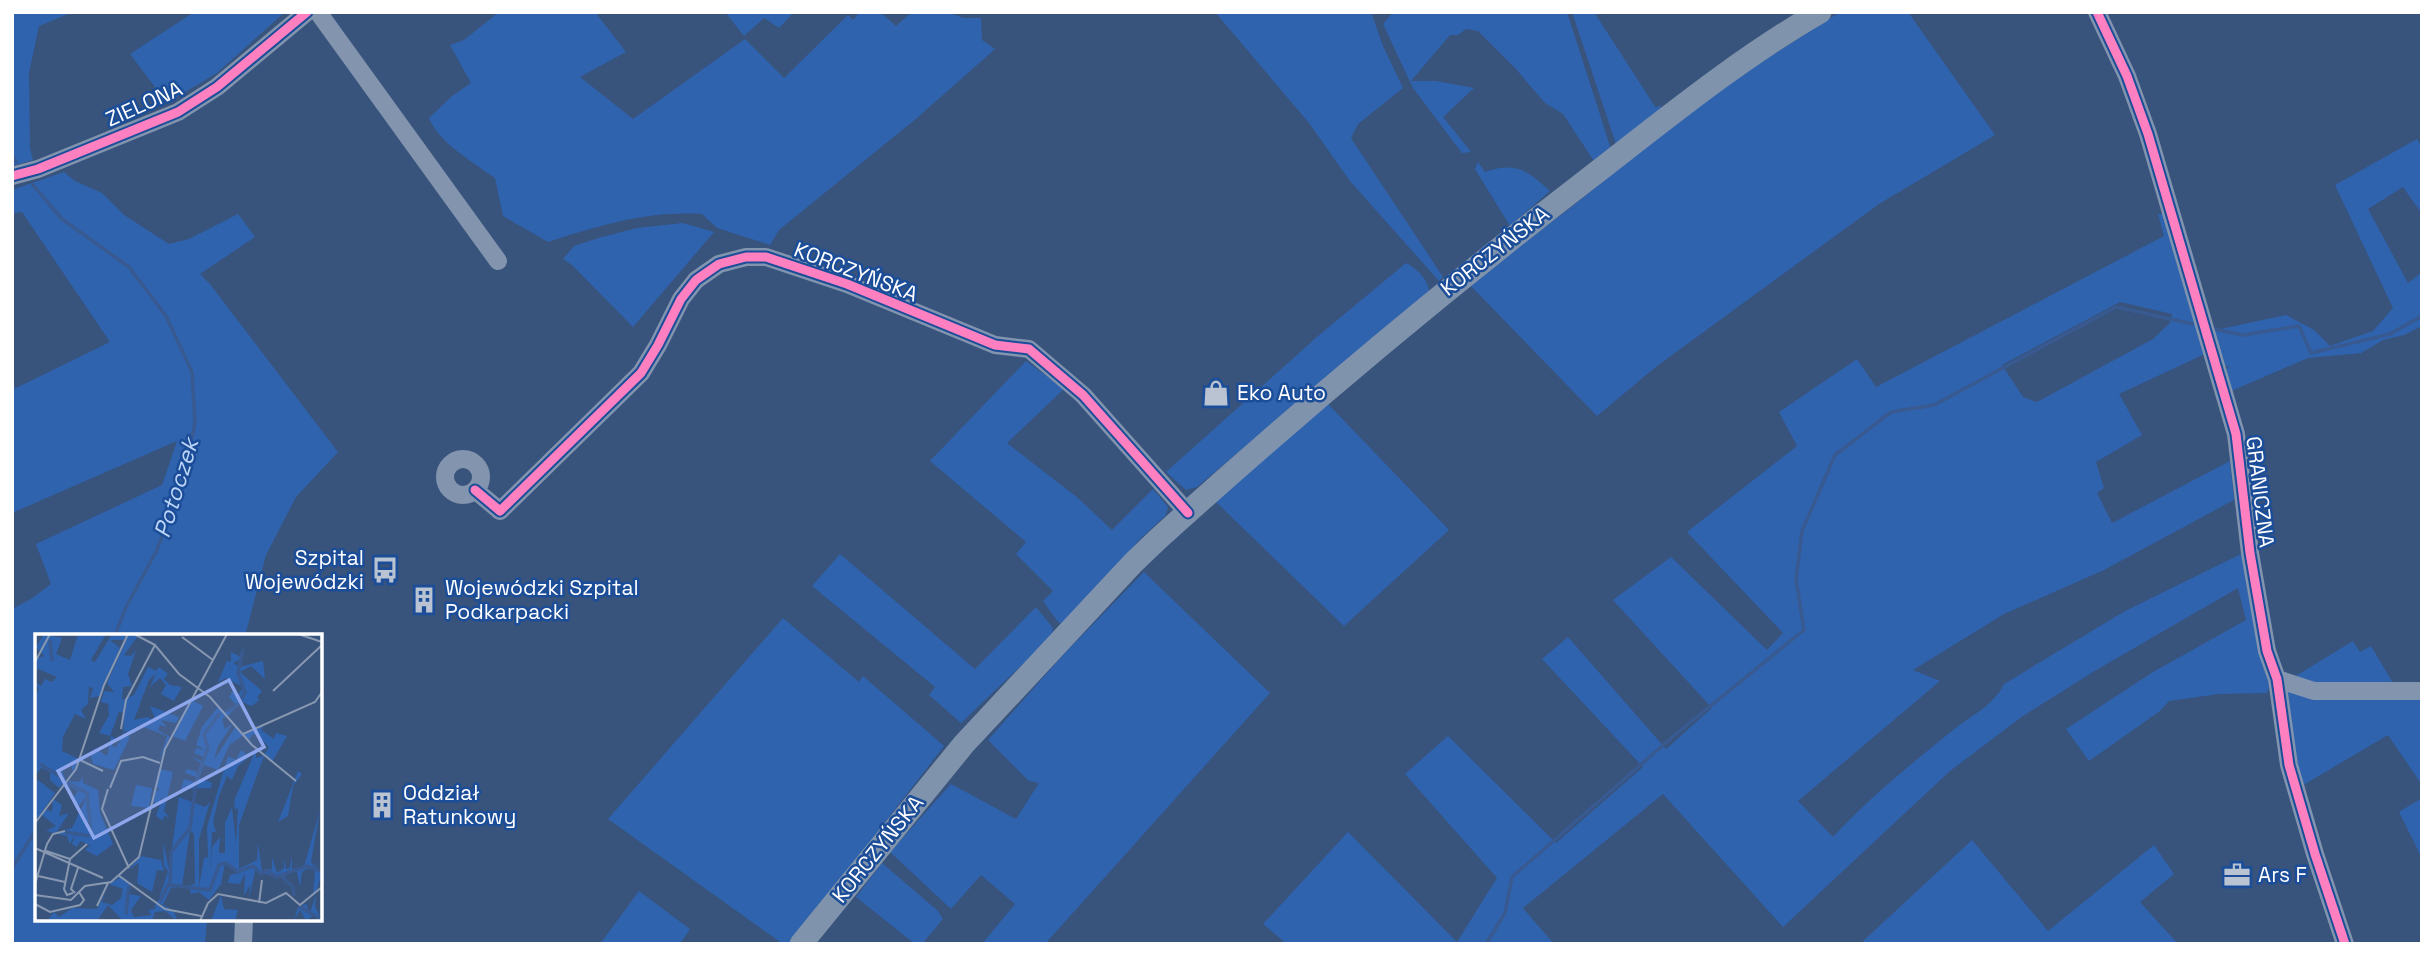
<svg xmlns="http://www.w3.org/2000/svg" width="2434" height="956" font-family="'Space Grotesk',sans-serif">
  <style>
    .green { fill: #3063ae; fill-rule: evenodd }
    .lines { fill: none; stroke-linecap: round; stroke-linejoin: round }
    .stream { stroke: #385a91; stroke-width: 3.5 }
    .minor { stroke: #8294ae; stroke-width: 18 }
    .major { stroke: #8093ac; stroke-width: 23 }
    .cycleway-casing { stroke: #1b4d99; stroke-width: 13 }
    .cycleway { stroke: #ff80c0; stroke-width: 9 }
    .labels { text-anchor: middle; stroke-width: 5; stroke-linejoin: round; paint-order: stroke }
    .street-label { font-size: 21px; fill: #fff; stroke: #1b4d99 }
    .poi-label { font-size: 21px; fill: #fff; stroke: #1b4d99; text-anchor: start }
    .water-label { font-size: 23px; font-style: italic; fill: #bdd5f7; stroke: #1b4d99 }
    .inset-river { fill: none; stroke: #385a91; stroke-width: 3.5 }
    .inset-road { fill: none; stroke: #8898b0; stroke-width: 2 }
    .view { fill: #8ea6ec; fill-opacity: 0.15; stroke: #8ea6ec; stroke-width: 3.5 }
    .inset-edge { fill: none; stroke: #fff; stroke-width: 3.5 }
  </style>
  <rect width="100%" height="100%" fill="#38537c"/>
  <path class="green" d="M12,12H73L39,26L29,73L30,148L33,160L12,166Z
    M194,12H285L217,73L167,103L130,54Z
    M499,12H595L626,52L580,77L633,119L745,39L784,78L848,15L853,20L860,12H880L896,26L912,12H948L963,18H981L982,40L995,49L917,118L779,230L770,245L717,228L702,214C645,211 602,225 548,242L503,216L495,178C473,162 440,144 429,118L452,96L471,83L450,45L464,40Z
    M725,12H794L779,28L764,18L744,36Z
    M1215,12H1371L1383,46L1403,88L1358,124L1351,138L1443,277L1439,281L1350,181L1309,123Z
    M1393,12H1567L1611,149L1594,161L1563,114L1545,103L1516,69L1478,31L1466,29L1458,35H1450L1411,81H1436L1474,88L1443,117L1471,152L1462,153L1413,88L1383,24Z
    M1572,12H1594L1656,108L1660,105L1661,109L1616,144Z
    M1840,12H1908L1995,135L1879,204L1657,366L1597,416L1469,284L1569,209L1707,97Z
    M2417,139L2422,146V214L2403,187L2368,209L2408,283L2422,272V326L2404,335L2383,340L2361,353L2308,358L2229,392L2224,370L2229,368L2222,363L2211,331L2286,315L2314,330L2330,346L2373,331L2393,308L2335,185Z
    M1478,162L1485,172C1516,161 1528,171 1550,191L1510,226L1475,169Z
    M64,172L75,181L102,193L124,215L169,244L189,239L238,214L255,237L200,274L210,284L338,452L296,497L266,555L245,636H37V919H207L205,944H12V609L31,599L51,584L36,544L162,485L177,441L12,513V390L110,342L22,212L12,213V190Z
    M2158,214H2166L2207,353L2119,394L2142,435L2096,462L2104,488L2097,493L2112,523L2230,461L2234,500L2104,570L2004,614L1913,670L1940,681L1798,801L1833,837C1869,798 1911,764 1953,730C1971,716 1994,705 2004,684L2125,611L2241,554L2272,681L2267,693L2219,694L2169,701L2160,711L2089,761L2066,729L2153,672L2246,620L2238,588L2098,669L2023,716L1950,771L1783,927L1663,794L1523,908L1554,944H1287L1263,924L1348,832L1457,942L1497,878L1405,774L1448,736L1556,843L1643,767L1542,659L1568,637L1666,749L1712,708L1613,600L1671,557L1767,650L1783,633L1687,532L1797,446L1779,412L1857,359L1876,387L2164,236ZM2120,302L2172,314L2170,323L2153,339L2037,402L2023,397L2002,365Z
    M683,223L714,232L633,327L572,265L563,259L574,246L602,237L637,228Z
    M1406,263C1416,268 1428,279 1429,291L1197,487L1186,490L1166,472L1318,336Z
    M1026,361L1064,389L1007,443L1078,498L1112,530L1153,489L1168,507L1166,515L1139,540L1067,626L1058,622L1043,601L1053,591L1016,554L1026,542L930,461Z
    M1327,403L1449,530L1344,626L1214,500Z
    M840,554L975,669L1036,607L1053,628L1051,637L961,723L929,695L935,687L812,586Z
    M1144,572L1270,693L1045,944H982L1015,904L981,875L951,909L890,852L951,784L1016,819L1039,783L1029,781L988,740L1063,655Z
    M783,618L859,682L863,676L944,746L791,944H783L608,819Z
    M2353,641L2360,652L2371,646L2393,683L2317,684L2294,677Z
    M2291,691L2422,698V785L2388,735L2300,787L2286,692Z
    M2422,798V858L2399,812Z
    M1972,840L2048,931L2154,845L2174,874L2140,902L2178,944H1860Z
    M882,863L938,911L943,919L922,944H915L856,897Z
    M639,891L690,929L680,944H600Z"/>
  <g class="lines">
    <path class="stream" d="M12,155L16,162
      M33,185L62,219L129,267L166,316L192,372L195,422L184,476L157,550L125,609L115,636
      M2214,329L2243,335L2299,326L2311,353L2390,334L2422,316
      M12,868L37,828
      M1486,944L1505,913L1512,877L1677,733L1804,630L1796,579L1802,531L1835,455L1891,412L1934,405L2116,307L2193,324"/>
    <path class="minor" d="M318,12L498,261
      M2097,12L2127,76L2148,134L2236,434L2250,553L2267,651L2277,679L2289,765L2315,854L2345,944
      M12,176L38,169L178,112L217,87L307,12
      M445 477a18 18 0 1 1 36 0a18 18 0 1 1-36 0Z
      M475,490L500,511L641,373L658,345L681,299L696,280L719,264L746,257H766L847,284L995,345L1029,349L1083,395L1188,513
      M2277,679L2314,691H2422
      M243,944L244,919"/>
    <path class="major" d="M801,944L964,744L1133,563L1157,540C1296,414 1439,294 1588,179C1663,121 1737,60 1820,12"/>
    <g class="cycleway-casing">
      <path id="cycleway" d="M2097,12L2127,76L2148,134L2236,434L2250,553L2267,651L2277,679L2289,765L2315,854L2345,944
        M12,176L38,169L178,112L217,87L307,12
        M475,490L500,511L641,373L658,345L681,299L696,280L719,264L746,257H766L847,284L995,345L1029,349L1083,395L1188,513"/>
    </g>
    <use href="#cycleway" class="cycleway"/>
  </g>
  <defs>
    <g id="shop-bare" transform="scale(2.1)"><path d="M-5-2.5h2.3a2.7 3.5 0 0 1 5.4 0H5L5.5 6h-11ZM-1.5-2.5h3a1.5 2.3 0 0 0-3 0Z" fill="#b9c3d1" stroke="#1b4d99" stroke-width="2.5" paint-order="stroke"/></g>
    <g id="bus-bare" transform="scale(2.1)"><path d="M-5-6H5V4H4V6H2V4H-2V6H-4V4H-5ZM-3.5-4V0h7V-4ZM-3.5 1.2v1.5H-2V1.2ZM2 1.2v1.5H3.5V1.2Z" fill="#b9c3d1" stroke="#1b4d99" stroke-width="2.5" paint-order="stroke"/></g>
    <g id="building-bare" transform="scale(2.1)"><path d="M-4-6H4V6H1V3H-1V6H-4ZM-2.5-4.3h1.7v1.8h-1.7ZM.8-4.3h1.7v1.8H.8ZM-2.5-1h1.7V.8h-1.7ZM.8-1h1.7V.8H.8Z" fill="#b9c3d1" stroke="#1b4d99" stroke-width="2.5" paint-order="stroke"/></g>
    <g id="office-bare" transform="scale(2.1)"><path d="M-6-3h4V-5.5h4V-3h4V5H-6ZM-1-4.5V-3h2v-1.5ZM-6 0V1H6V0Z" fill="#b9c3d1" stroke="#1b4d99" stroke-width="2.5" paint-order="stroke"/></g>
  </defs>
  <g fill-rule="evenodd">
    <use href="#shop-bare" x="1216" y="393"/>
    <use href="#bus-bare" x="385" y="570"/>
    <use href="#building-bare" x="424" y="600"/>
    <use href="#building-bare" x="382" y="805"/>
    <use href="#office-bare" x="2237" y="875"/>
  </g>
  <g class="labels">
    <g class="street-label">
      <text transform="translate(144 104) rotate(-24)" y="7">ZIELONA</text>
      <text transform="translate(1495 251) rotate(-38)" y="7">KORCZYŃSKA</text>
      <text transform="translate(856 272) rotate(21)" y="7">KORCZYŃSKA</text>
      <text transform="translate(2260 492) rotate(83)" y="7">GRANICZNA</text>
      <text transform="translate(878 849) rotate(-51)" y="7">KORCZYŃSKA</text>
    </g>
    <g class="poi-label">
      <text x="1237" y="400">Eko Auto</text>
      <text x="364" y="565" text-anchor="end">Szpital<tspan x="364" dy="24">Wojewódzki</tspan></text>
      <text x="445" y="595">Wojewódzki Szpital<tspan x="445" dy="24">Podkarpacki</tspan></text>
      <text x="403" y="800">Oddział<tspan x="403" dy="24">Ratunkowy</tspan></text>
      <text x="2258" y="882">Ars F</text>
    </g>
    <g class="water-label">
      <text transform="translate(176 488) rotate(-73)" y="8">Potoczek</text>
    </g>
  </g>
  <g transform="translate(35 634)">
    <rect width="287" height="287" fill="#38537c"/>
    <path d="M9,0L27,4L21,20L35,26L43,0H71L56,26L60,28L77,0H92L89,6H75L85,14L65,62L55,64L58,54L54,53L53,70L46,76L51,85L40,80L28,103L27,117L44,125L38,138L35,128L27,137L31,147L24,154L15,146V138L6,134L0,142V60L4,56L0,48L6,52L10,45L17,48L22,43L3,35L0,38L2,24L9,22L1,13ZM94,0L103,2L89,21L96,22L101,16L93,40L97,52L88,53L87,66L99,61L113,33L121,37L124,33L133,40L129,45L135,51L147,53L139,67L126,60L131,51L125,44L115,53L121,39L114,46L99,86L112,83L121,87L115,72L144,83L141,89L126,86L132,93L125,91L123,96L135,103L124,127L132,102L103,91L100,99L89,97V101L95,103L79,136L58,130L56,123L60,114L72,122L76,102L80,104L77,112L81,113L88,102L89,79L84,78L75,102L64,99L74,81L73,70L66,68L69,57L79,58L72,49ZM196,18L208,24L198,29L205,33L228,27L230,45L216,32L205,38L227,57L222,64L225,66L216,72L206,67L194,81L187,85L190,95L198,89L183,112L179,126L201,92L208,101L195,111L202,95L183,136L169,131L164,144L177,149L176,154L146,155L149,145L160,148L161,143L150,139L152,135L163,138L167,130L157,123L167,127L169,123L159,119L161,114L171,116L161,111L167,93L183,73L190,78L202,72L194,63L198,57L204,60L208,53L191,44L183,48L192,27L196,28ZM155,65L168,72L150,107L137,102ZM229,90L226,96L239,105L241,99L252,102L237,128L229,121L234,113L223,102L218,100L214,106L209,101ZM221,115V124L229,122L204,191V235L222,226L223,209L227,237L237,235V223L242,239L249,234V224L251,235L255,234L257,221V235L269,233L285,176L276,228L280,233L282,226L281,235L287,236L282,257L278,260L280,237L273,234L267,238L265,253L262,238L251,237L250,245L220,237L214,265L215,251L209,262L210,239L205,250L193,249L195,241L203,239L190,230L186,250L174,266L164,258L156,260L154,252L136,254L127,272L123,268L133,237L129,232L128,208L134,235L144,163L170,173L175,168L164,205V253L169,224L173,223L172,193L193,122L201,126L206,116L214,123L203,132L197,146L192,142L184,162L178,188L181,198H177L175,237L177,213L185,203L184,219H190V189L197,173L201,210L203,174L200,176L199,167ZM155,196L159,200L160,250L147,253ZM124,135L138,138L129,177L134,183L129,182L128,187L121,182L128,163L123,169L116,168L119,157L125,156L120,152ZM263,137L267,140L258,152L253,182L243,188ZM48,143V149L63,156L65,179L78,210L62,222L50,216L55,211L45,207L42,213L37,210L41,199L35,210L32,202L11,197L21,192L7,181L11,175L17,178L18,165L27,171L24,182L34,179L21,199L37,194L52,162L41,175L37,166L43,157L32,151L25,157L34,147L44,148ZM3,146L20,159L0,188V147ZM101,151L117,154L114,174L96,172ZM106,222L126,226L129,237L122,236L117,258L102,249L104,229L93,236ZM86,243L95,251L93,260L106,262L96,276L99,283L116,281L113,276L120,275L121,267L139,277L142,287L130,277L120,278L117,287H88L73,271L62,287H5L13,286L19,278L24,283L37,274L62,275L70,260L67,268L77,271L86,264L88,255L74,250ZM281,260L280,272L287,287L278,282L271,286L265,276L259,287L263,273L271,270L275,279ZM186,261L189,275L203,276L200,287H176Z" fill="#3063ae" fill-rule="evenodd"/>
    <path class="inset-river" d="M15,6L17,27M192,77L203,71L210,58L203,39L208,15M5,130L26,143M33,149L52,159L56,200M30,198L55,202M246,242L258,253L259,262M135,251L136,218L155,194L162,142L173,114L169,100L185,79M125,267L133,251L175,256L184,231L191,229L203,238L218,232L226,240L232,236L241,243L272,232L287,237M264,272L287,286M91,280L94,252"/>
    <path class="inset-road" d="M99,0L120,11M263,0L287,8M147,3L178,26M0,28L15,0M238,57L287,11M86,95L91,66L120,11L144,40L175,63L217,111L261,147M208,100L280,68L287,58M45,126L68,137M75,154L86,127L108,123L125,129M73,155L67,175L94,234M0,189L41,135L69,51L93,0M0,214L68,244M11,217L35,225M83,241L130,275L166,282M3,242L30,248M0,250L12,210L18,200L30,197M38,259L32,261L29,255L35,225L52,210M40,259L36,255L43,234M0,261L36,266L50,252L76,248L104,223L130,115L192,0M224,269L227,246M0,270L15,278L45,271L49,266L44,258M62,272L73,249M165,287L173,269L183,260L231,269L251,259L265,271L287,253"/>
    <path class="view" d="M194,46L229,113L59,204L23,137Z"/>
    <rect width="287" height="287" class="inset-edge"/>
  </g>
  <rect width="2434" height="956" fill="none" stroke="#ffffff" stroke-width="28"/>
</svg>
